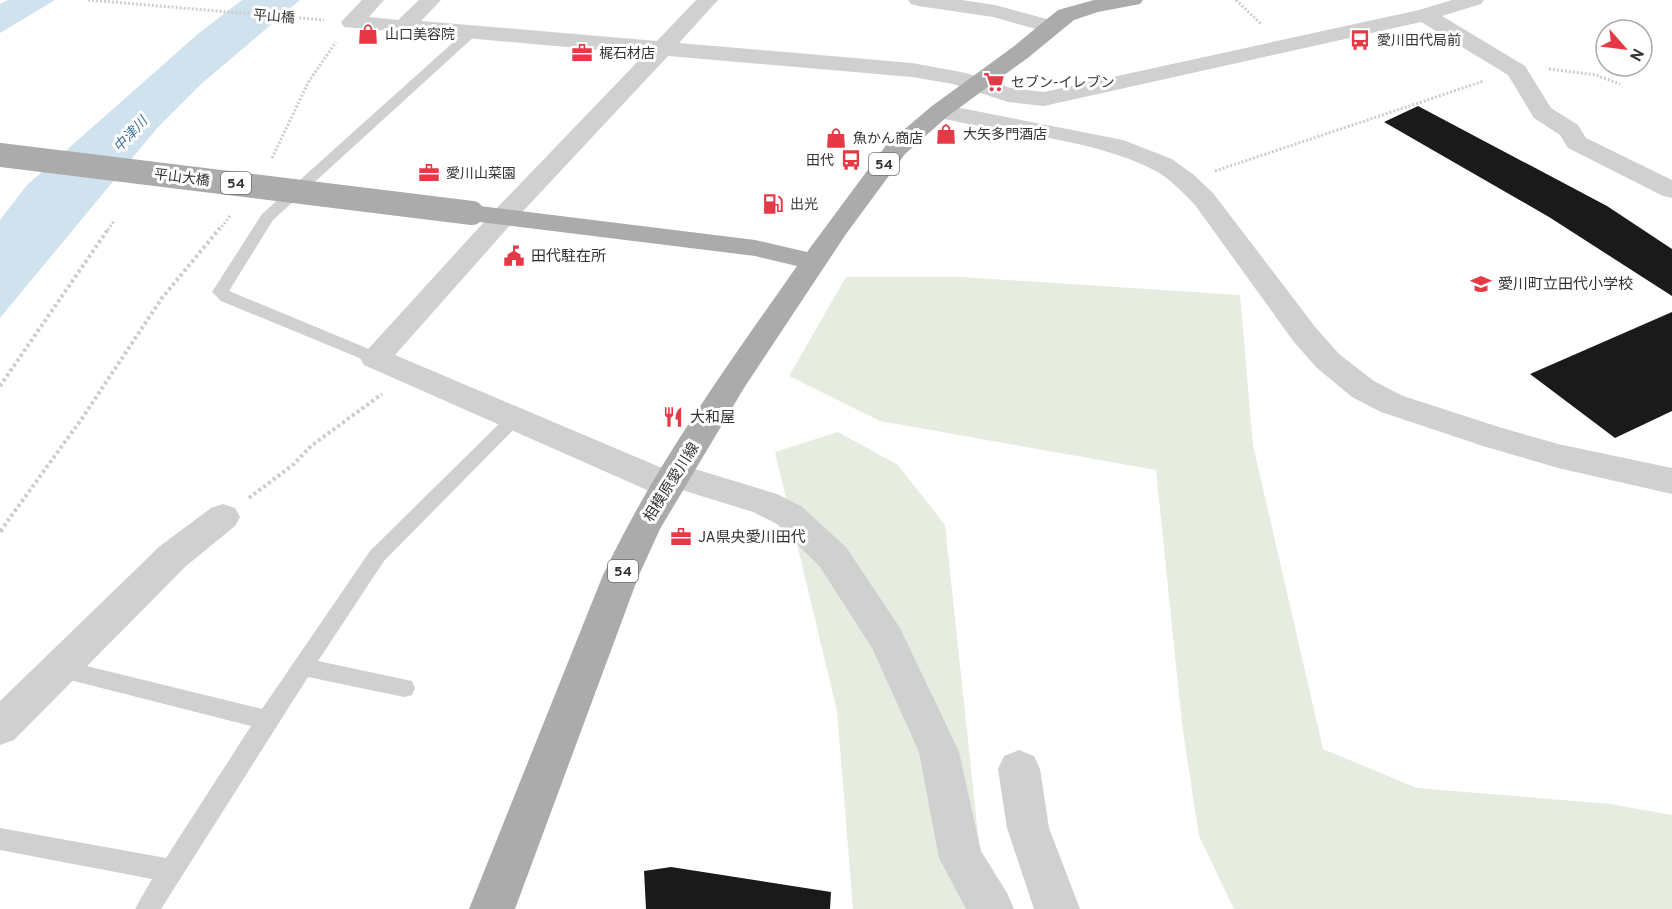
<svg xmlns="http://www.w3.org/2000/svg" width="1672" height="909" font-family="Overpass,'Noto Sans JP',sans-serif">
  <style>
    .green { fill: #e6ecdf }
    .water { fill: #cfe2ee }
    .building { fill: #1a1a1a }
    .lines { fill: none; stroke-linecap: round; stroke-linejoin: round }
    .path-far2 { stroke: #cdcdcd; stroke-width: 3; stroke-dasharray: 2 2; stroke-linecap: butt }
    .path-far1 { stroke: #cdcdcd; stroke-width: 4; stroke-dasharray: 3 3; stroke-linecap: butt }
    .path { stroke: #cdcdcd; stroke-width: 4.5; stroke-dasharray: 4 4; stroke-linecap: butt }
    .lane { fill: #d0d0d0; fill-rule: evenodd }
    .street { fill: #d0d0d0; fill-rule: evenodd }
    .primary { fill: #ababab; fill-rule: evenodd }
    .primary-bridge { stroke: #ababab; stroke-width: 24 }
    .labels { text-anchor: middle; stroke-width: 6; stroke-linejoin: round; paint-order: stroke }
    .far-street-label { font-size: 14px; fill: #333; stroke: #fff }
    .far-poi-label { font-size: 14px; fill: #333; stroke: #fff; text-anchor: start }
    .far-water-label { font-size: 14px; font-style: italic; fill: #3f7597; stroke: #fff }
    .shield { fill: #fff; stroke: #707070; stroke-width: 1.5 }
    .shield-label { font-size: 14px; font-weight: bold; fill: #333 }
    .poi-label { font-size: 15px; fill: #333; stroke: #fff; text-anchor: start }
    .street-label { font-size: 15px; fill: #333; stroke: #fff }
  </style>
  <rect width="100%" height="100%" fill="#fff"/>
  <path class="green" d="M846,277H962L1240,295L1253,445L1323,749L1417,788L1610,804L1672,815V909H1234L1199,836L1182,724L1156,470L880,421L789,376Z
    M838,432L898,465L945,525L986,909H853L837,711L775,452Z"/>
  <path class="water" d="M8,0H55L0,33V4Z
    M242,0H300L200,85L158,127L0,318V220L27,185L199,33Z"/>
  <path class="building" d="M1418,106L1607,206L1672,249V296L1549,217L1384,122Z
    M1672,312V411L1615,438L1530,374Z
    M671,867L831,892L830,909H646L644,871Z"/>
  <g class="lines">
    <path class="path-far2" d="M88,0L324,20
      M1236,0L1261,24
      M1549,69L1596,75L1620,84
      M272,158L309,81L336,42
      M1215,171L1484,81
      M108,230L114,221
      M219,230L231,215"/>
    <path class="path-far1" d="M0,386L109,228
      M249,498L294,464L311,446L382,394
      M4,526L83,417L162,298L220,228"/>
    <path class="path" d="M0,532L5,525"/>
    <path class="lane" d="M472,28L478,32L476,35L273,220L229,291L381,354L383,358L381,362H369L221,301L212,292L262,214L468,29Z
      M515,412L521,414L524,418L521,422L384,561L318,661L412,681L415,688L412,695L404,697L308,677L161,909H135L152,879L0,850V828L166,858L251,726L58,677L51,674L47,668L51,662L58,659L262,709L370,551L509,414Z"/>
    <path class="street" d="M362,0H384L369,17L398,20L419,0H441L421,21L657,41L696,0H718L679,43L912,63L966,73L1011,88L1044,92L1419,10L1452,0H1484L1481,4L1442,16L1525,66L1551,108L1578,125L1586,138L1672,180V198L1663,196L1568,148L1560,135L1534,118L1508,75L1421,22L1044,106L1008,102L953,84L912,77L668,56L512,223L395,355L662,468L675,463L777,494L801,506L846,547L900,628L953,739L959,752L981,851L1007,893L1014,909H966L939,858L919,752L872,648L820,567L777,524L753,512L682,490L680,494L668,498L656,494L364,365L360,358L494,211L645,54L344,27L341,22Z
      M908,0H962L995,5L1058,22L1061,27L1058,32L1050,33L993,17L918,6L911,4Z
      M940,104L1123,140L1172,159L1194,175L1213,193L1316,328L1339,354L1374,381L1403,396L1502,428L1558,444L1672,468V494L1558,468L1483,446L1381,412L1352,397L1317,368L1294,342L1195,205C1182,192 1169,177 1152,169C1087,137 1002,134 932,116L928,111L932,106Z
      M223,504L235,508L240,517L235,526L186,566L14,740L0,745V701L160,546L211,508Z
      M1019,750L1034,756L1040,769L1049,828L1080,909H1034L1007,828L998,769L1004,756Z"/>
    <path class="primary" d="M1094,0H1143L1140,4L1098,12L1074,20L1029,57L948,116L905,154L846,234L744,388L660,529L639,575L515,909H469L603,575C655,465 727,366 797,266L755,256L472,221L463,219L459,213L463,207L472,205L755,240L807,252L887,144L932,106L1013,47L1058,10Z"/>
    <path class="primary-bridge" d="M0,155L472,213"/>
  </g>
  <defs>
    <g id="shop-bare" transform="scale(1.62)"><path d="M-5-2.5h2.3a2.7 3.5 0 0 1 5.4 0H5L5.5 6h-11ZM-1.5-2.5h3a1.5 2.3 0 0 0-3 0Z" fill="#e63946" stroke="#fff" stroke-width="2.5" paint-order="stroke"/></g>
    <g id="bus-bare" transform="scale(1.62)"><path d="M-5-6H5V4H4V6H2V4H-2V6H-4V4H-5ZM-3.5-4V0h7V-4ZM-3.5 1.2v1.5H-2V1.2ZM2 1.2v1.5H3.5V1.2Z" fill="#e63946" stroke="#fff" stroke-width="2.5" paint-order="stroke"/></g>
    <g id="office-bare" transform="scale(1.62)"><path d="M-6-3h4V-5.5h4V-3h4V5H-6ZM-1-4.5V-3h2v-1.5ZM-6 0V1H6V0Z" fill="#e63946" stroke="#fff" stroke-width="2.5" paint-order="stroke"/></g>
    <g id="supermarket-bare" transform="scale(1.62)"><path d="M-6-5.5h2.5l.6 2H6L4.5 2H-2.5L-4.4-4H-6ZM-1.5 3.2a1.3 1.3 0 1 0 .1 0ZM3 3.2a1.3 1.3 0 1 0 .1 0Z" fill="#e63946" stroke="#fff" stroke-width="2.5" paint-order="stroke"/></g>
    <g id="fuel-bare" transform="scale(1.62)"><path d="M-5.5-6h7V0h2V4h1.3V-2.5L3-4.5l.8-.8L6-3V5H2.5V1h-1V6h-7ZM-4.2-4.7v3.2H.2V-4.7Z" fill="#e63946" stroke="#fff" stroke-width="2.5" paint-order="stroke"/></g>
    <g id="civic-bare" transform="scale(1.62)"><path d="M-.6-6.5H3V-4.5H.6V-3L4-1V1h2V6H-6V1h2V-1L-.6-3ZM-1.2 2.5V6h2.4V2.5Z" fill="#e63946" stroke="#fff" stroke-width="2.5" paint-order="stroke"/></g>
    <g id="school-bare" transform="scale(1.62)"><path d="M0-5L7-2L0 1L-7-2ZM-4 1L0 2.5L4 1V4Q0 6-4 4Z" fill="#e63946" stroke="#fff" stroke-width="2.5" paint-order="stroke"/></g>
    <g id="restaurant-bare" transform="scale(1.62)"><path d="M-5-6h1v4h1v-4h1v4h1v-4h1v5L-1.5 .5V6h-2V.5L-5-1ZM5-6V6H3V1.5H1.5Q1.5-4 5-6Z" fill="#e63946" stroke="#fff" stroke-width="2.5" paint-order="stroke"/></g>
  </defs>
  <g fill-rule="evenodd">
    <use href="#shop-bare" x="368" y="34"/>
    <use href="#bus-bare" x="1360" y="40"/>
    <use href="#office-bare" x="582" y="53"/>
    <use href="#supermarket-bare" x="994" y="82"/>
    <use href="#shop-bare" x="946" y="134"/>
    <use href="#shop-bare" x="836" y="138"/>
    <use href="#bus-bare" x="851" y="160"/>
    <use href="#office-bare" x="429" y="173"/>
    <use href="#fuel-bare" x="773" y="204"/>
    <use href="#civic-bare" x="514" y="256"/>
    <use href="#school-bare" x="1481" y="284"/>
    <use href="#restaurant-bare" x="673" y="417"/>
    <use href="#office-bare" x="681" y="537"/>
  </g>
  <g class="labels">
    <g class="far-street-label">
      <text transform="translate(274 16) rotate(5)" y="5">平山橋</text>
      <text transform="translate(182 177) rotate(7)" y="5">平山大橋</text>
    </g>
    <g class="far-poi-label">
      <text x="385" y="39">山口美容院</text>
      <text x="1377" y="45">愛川田代局前</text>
      <text x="599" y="58">梶石材店</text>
      <text x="1011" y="87">セブン-イレブン</text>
      <text x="963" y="139">大矢多門酒店</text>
      <text x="853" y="143">魚かん商店</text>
      <text x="834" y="165" text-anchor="end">田代</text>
      <text x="446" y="178">愛川山菜園</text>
      <text x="790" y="209">出光</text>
    </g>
    <g class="far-water-label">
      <text transform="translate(130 134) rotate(-47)" y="5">中津川</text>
    </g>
    <g class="shield">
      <rect x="869" y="153" width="30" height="22" rx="4.5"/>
      <rect x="221" y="172" width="30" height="22" rx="4.5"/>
      <rect x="608" y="560" width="30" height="22" rx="4.5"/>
    </g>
    <g class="shield-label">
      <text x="884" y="169">54</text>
      <text x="236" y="188">54</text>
      <text x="623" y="576">54</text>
    </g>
    <g class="poi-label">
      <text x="531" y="261">田代駐在所</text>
      <text x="1498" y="289">愛川町立田代小学校</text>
      <text x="690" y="422">大和屋</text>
      <text x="698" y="542">JA県央愛川田代</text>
    </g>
    <g class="street-label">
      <text transform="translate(671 482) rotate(-58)" y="5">相模原愛川線</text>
    </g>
  </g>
  <g transform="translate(1624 48) rotate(118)"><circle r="28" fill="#ffffff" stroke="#adadad" stroke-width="1.5"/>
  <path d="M0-4.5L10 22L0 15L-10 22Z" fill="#e63946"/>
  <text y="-9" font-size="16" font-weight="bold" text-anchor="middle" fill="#333333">N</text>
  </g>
</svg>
